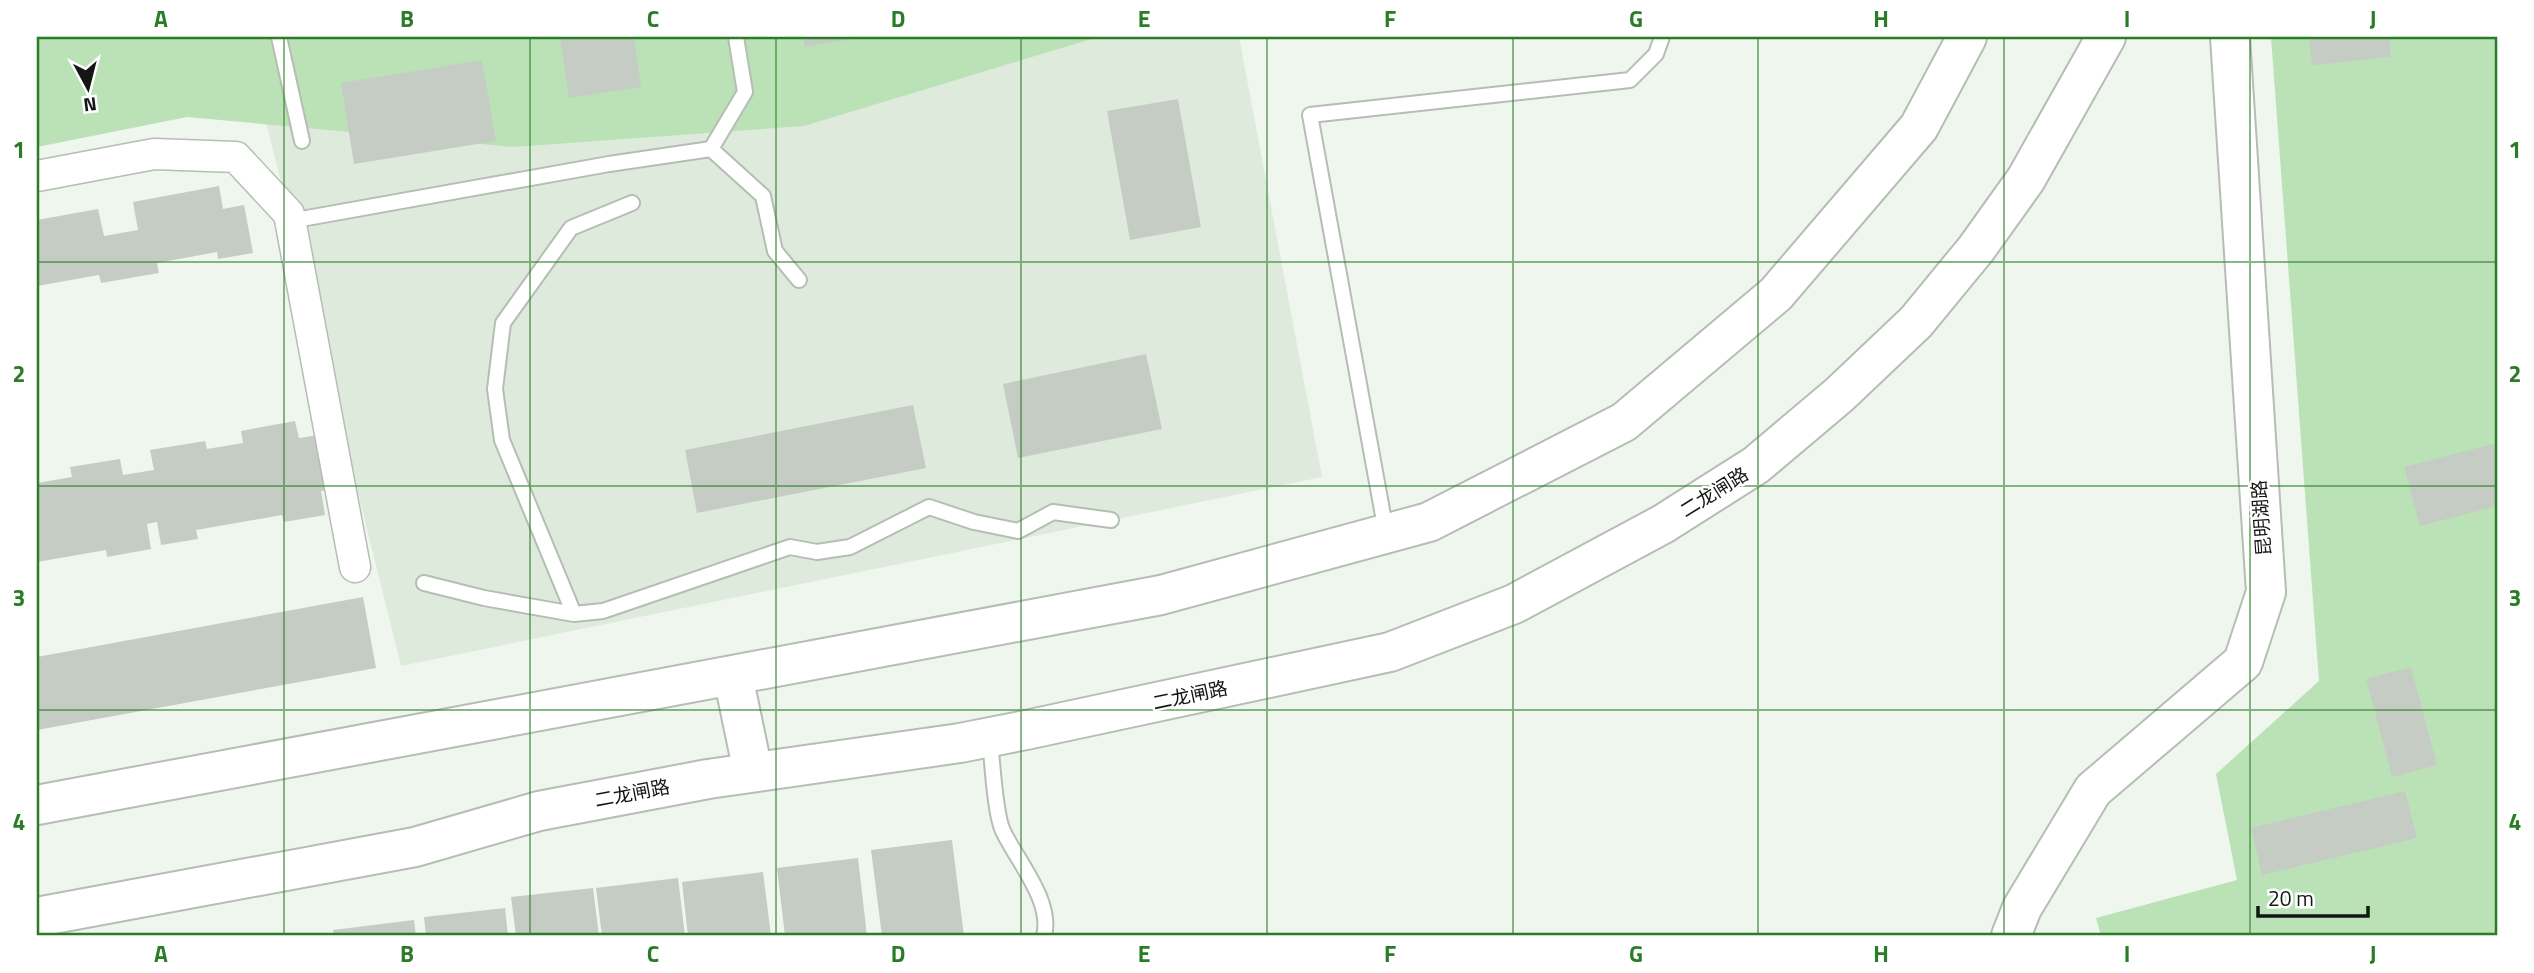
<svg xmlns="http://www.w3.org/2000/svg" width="2534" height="973" font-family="'Titillium Web','Noto Sans SC',sans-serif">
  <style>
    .built { fill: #deebdc }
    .green { fill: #bbe2b7 }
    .building { fill: #c5ccc4 }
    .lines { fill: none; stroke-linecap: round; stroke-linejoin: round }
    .lane-casing { stroke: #b6bdb5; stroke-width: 18 }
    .street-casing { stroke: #b6bdb5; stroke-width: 33 }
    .secondary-casing { stroke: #b6bdb5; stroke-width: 42 }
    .lane { stroke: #fff; stroke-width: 14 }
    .street { stroke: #fff; stroke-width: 30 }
    .secondary { stroke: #fff; stroke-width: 38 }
    .grid { fill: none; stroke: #2b7c26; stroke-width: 2; stroke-opacity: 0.55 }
    .labels { text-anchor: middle; stroke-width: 5; stroke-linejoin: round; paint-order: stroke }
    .street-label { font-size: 19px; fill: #141614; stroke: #fff }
    .neatline { fill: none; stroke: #2b7c26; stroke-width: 2.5 }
    .grid-label { font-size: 23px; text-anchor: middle; font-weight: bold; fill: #2b7c26 }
  </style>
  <rect width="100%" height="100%" fill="#eef6ed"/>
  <path class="built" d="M245,37H1239L1322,477L401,666Z"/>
  <path class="green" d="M37,37H1098L804,126L514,147L187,117L37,147Z
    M2271,37H2497V936H2101L2096,918L2237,880L2216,774L2319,681Z"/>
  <path class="building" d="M560,37H634L641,87L569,98Z
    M803,37H859V38L805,47Z
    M2309,37H2389L2391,57L2312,65Z
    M482,60L496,141L354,164L341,83Z
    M1178,99L1201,227L1130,240L1107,111Z
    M219,186L223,209L244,205L253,253L218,259L217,252L157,263L159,273L101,283L99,275L37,286V220L98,209L104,236L138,230L133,202Z
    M1146,354L1162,429L1018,458L1003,384Z
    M913,405L926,468L697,513L685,450Z
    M295,421L299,438L319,435L328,490L321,491L325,515L284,522L282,515L196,530L198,539L161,545L157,522L147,524L151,549L107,557L106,550L37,562V483L72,477L70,467L120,459L123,475L154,470L150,450L205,441L207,449L243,443L241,431Z
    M2497,443V506L2420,526L2404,467Z
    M363,597L376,668L37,730V657Z
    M2411,667L2437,765L2392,777L2366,679Z
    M2405,791L2417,838L2262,875L2251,828Z
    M952,840L964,936H882L871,850Z
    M858,858L867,936H785L777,868Z
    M763,872L771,936H688L682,882Z
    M678,878L685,936H602L596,888Z
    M593,888L599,936H516L511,897Z
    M505,908L508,936H426L424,917Z
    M414,920L416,936H334L333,930Z"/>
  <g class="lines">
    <g class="lane-casing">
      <path id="lane" d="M279,37L302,141
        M711,149L745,92L736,37
        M290,221L609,164L711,149L763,196L775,251L799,280
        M1386,532L1310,115L1630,80L1656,54L1662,37
        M424,583L484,598L574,614L603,611L790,547L817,552L850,547L929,507L974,522L1018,531L1053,512L1111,520
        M574,614L502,440L495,389L503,323L571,228L632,203
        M990,739C992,759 995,815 1003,831C1017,861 1053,901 1044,936"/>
    </g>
    <g class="street-casing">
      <path id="street" d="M37,176L154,154L236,157L289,214L355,567"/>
    </g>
    <g class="secondary-casing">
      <path id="secondary" d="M733,676L753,772
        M37,805L1161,595L1429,522L1624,422L1776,294L1919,127L1967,37
        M37,917L415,847L539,811L708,779L960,743L1026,730L1390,652L1514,604L1663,524L1756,465L1839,395L1916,322L1976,249L2026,179L2106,37
        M2011,936L2022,908L2093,790L2243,662L2266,592L2230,37"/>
    </g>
    <use href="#lane" class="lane"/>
    <use href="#street" class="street"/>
    <use href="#secondary" class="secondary"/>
  </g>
  <path class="grid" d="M284,37V936M530,37V936M776,37V936M1021,37V936M1267,37V936M1513,37V936M1758,37V936M2004,37V936M2250,37V936M37,262H2497M37,486H2497M37,710H2497"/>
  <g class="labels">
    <g class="street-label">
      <text transform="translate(1714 492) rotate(-32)" y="7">二龙闸路</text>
      <text transform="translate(2261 518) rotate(-94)" y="7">昆明湖路</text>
      <text transform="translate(1190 695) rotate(-12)" y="7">二龙闸路</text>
      <text transform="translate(632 793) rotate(-11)" y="7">二龙闸路</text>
    </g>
  </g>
  <rect width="2534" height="973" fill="none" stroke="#ffffff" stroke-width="77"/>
  <g transform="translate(88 88) rotate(173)" stroke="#ffffff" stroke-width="5" paint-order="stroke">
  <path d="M0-5L12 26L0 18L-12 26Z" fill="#141614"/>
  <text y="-10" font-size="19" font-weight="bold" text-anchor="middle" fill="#141614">N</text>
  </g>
  <path d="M2258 906v10h110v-10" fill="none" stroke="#141614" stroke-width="3.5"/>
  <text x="2268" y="906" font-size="21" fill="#141614" stroke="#ffffff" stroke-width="5" paint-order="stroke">20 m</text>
  <rect x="38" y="38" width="2458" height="896" class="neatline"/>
  <g class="grid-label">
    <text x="161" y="27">A</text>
    <text x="407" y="27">B</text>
    <text x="653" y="27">C</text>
    <text x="898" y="27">D</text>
    <text x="1144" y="27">E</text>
    <text x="1390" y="27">F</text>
    <text x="1636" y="27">G</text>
    <text x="1881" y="27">H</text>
    <text x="2127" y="27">I</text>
    <text x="2373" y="27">J</text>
    <text x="19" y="158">1</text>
    <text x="2515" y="158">1</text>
    <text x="19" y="382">2</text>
    <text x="2515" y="382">2</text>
    <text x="19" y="606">3</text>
    <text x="2515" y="606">3</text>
    <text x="19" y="830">4</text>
    <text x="2515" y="830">4</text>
    <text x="161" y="962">A</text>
    <text x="407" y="962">B</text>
    <text x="653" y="962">C</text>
    <text x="898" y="962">D</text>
    <text x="1144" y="962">E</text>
    <text x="1390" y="962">F</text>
    <text x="1636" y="962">G</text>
    <text x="1881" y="962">H</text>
    <text x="2127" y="962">I</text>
    <text x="2373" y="962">J</text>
  </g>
</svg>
